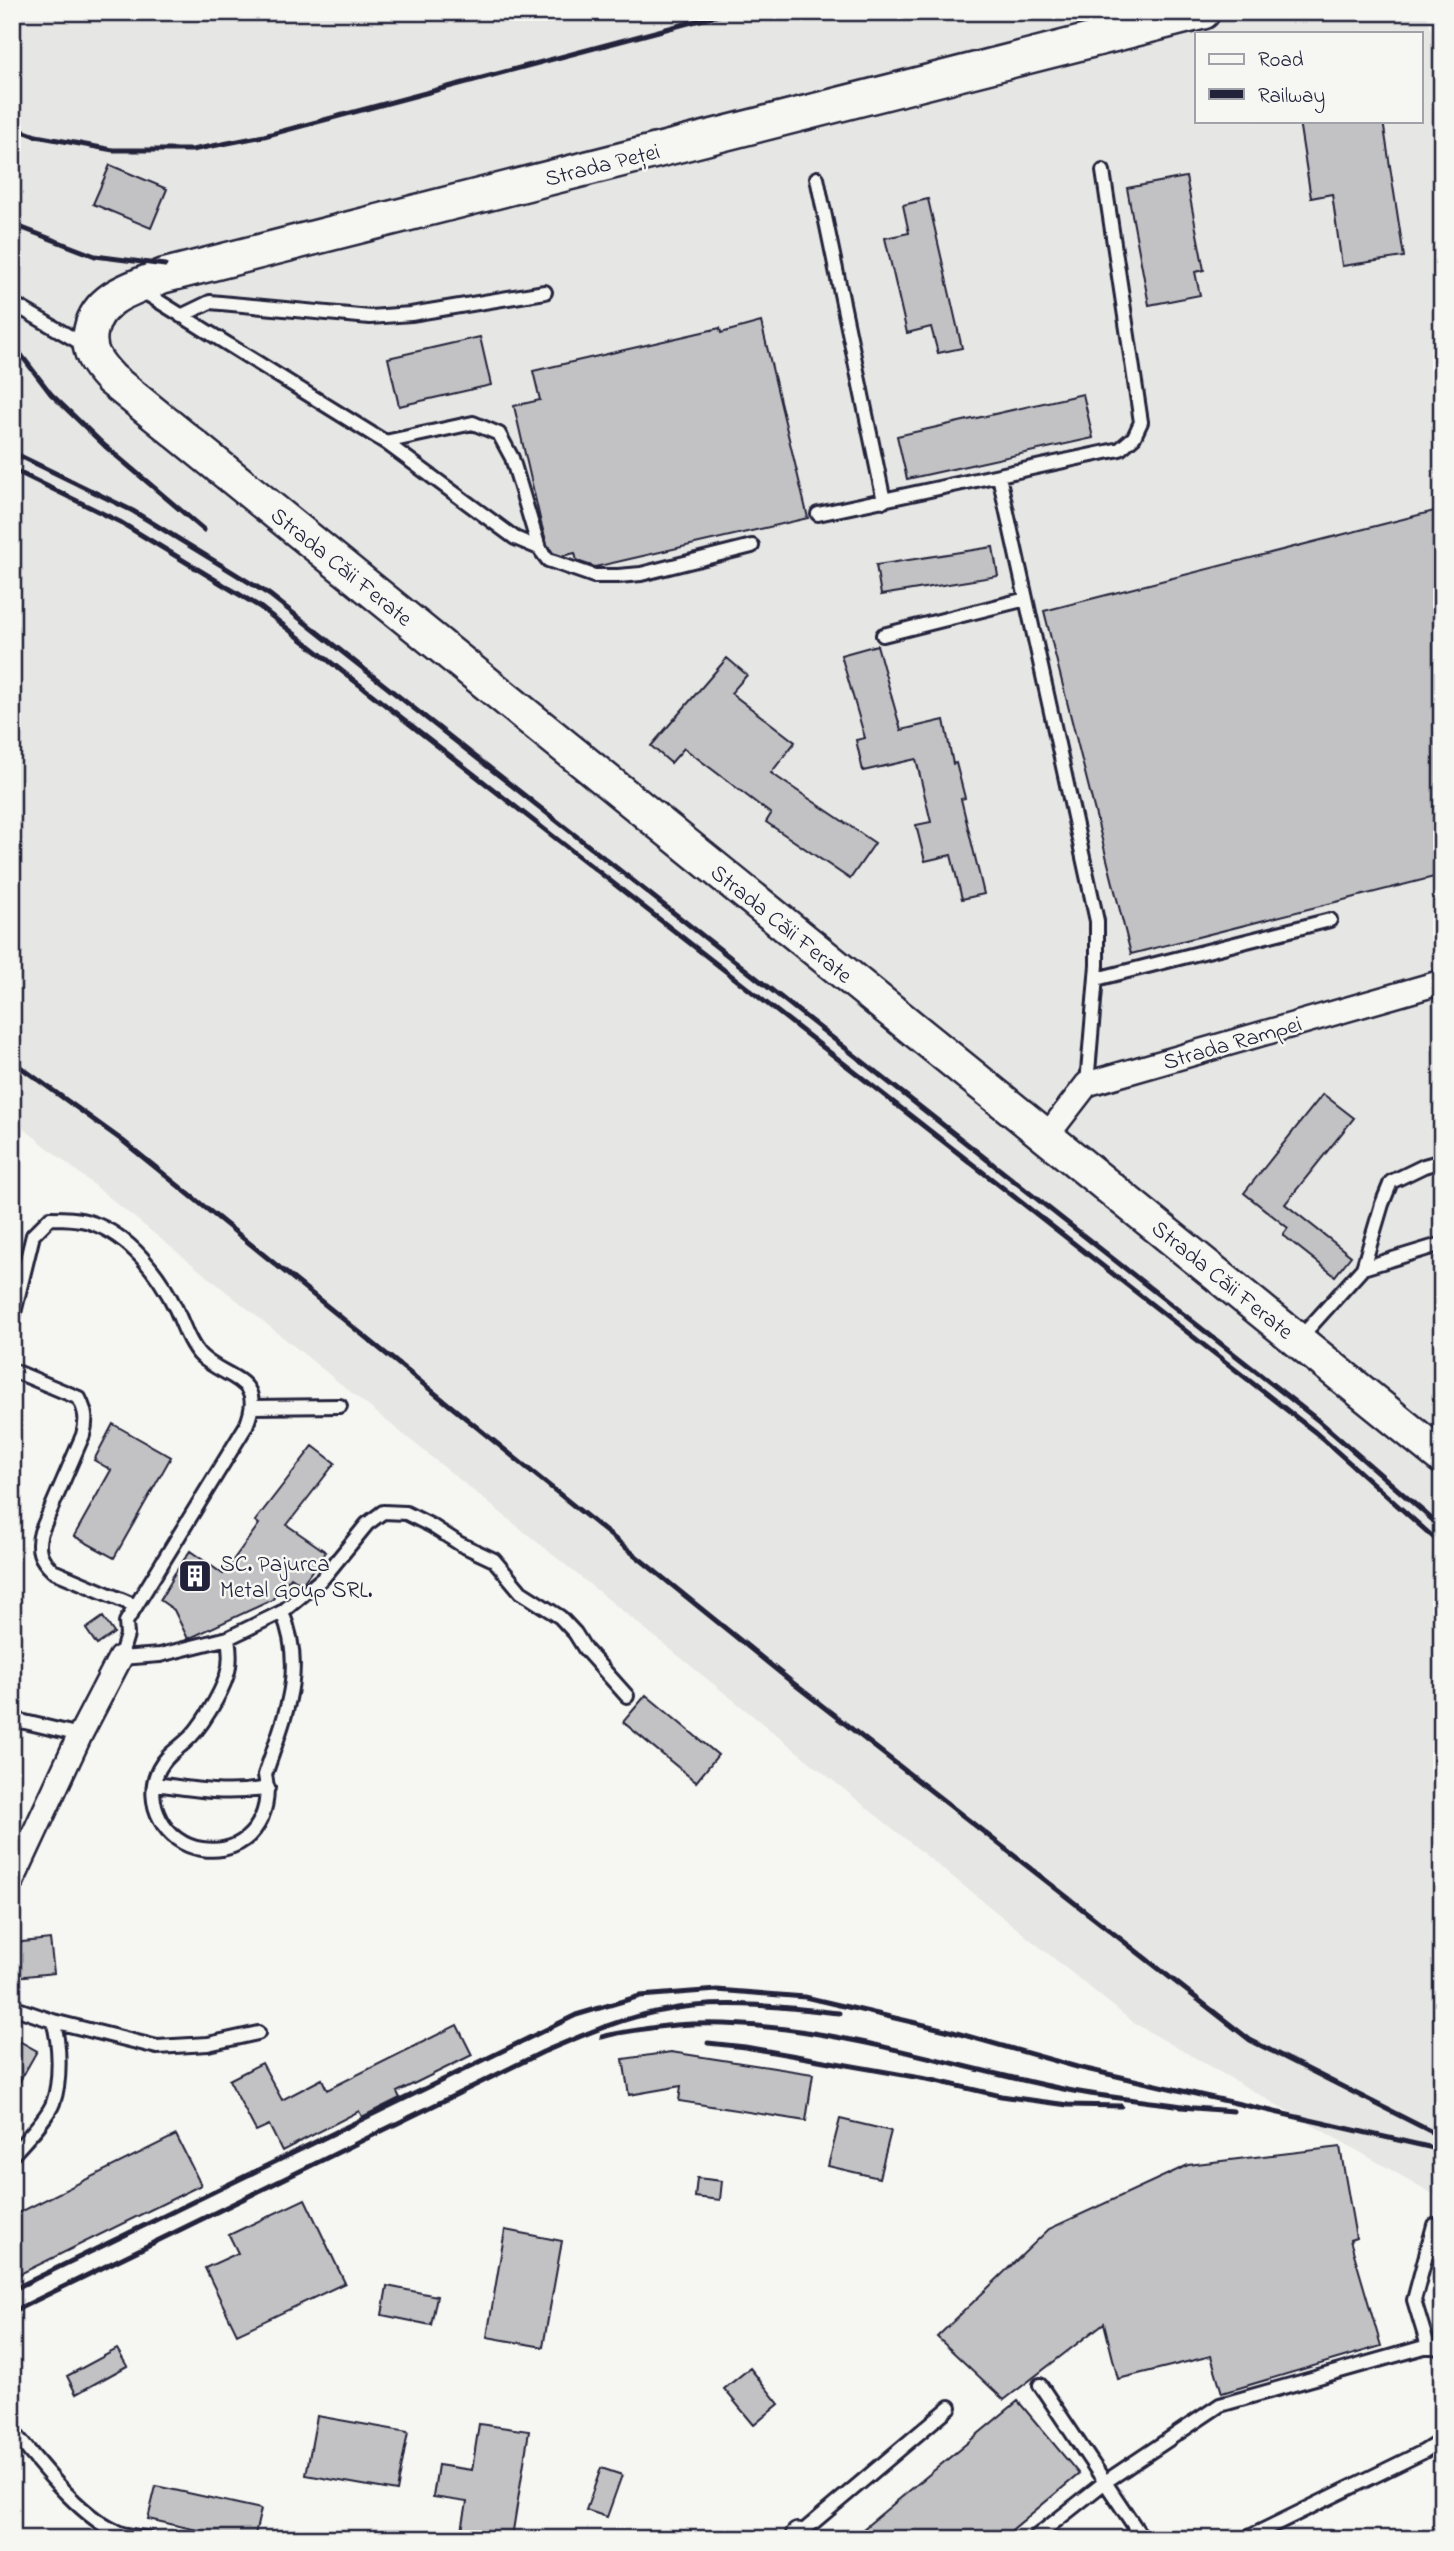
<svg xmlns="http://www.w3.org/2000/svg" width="1454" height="2551" font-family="'Indie Flower',sans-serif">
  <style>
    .built { fill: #e6e6e4; fill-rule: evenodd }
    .building { fill: #c2c2c4; stroke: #22223b; stroke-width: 2 }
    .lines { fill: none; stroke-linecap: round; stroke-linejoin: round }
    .lane-casing { stroke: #22223b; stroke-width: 18 }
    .street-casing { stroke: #22223b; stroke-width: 28 }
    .secondary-casing { stroke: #22223b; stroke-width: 38 }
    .lane { stroke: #f6f6f2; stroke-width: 12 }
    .street { stroke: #f6f6f2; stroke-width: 23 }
    .secondary { stroke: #f6f6f2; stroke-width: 33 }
    .rail { stroke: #22223b; stroke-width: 5 }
    .labels { text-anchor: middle; stroke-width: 5; stroke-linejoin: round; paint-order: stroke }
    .street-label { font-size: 23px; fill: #22223b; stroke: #f6f6f2 }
    .poi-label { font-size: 23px; fill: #22223b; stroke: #f6f6f2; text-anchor: start }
  </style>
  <rect width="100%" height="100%" fill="#f6f6f2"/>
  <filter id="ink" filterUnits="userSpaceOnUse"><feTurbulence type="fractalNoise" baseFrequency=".0143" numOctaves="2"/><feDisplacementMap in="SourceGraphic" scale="14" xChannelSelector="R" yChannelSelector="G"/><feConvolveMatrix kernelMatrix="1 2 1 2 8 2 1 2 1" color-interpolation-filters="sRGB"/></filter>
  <g filter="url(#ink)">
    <path class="built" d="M12,12H1426L1442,67V2199L1134,2023L12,1119ZM1197,33H1421V121H1197Z"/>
    <path class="building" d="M1299,121H1383L1404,257L1342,266L1332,194L1311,198Z
      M110,165L167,189L151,228L93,204Z
      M1186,177L1204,270L1195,272L1200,295L1149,305L1127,188Z
      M928,199L962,348L938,353L931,327L907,333L885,238L909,233L903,205Z
      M761,322L808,518L595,567L577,561L575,553L562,556L553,553L547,544L541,523L514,406L540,400L533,371L720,328L721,333Z
      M480,337L491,385L399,406L388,358Z
      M1083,394L1093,438L907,479L897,436Z
      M1442,509V875L1131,954L1044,611Z
      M993,547L998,576L881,595L876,565Z
      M877,645L901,730L944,720L953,764L956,763L965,798L961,799L984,894L962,899L951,855L925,861L916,825L931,822L916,759L863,771L856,740L865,738L841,655Z
      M727,658L747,675L731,693L795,742L771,773L875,843L850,879L766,822L771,814L684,748L671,763L651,746Z
      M1323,1094L1354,1118L1285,1204L1351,1256L1335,1276L1283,1235L1288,1228L1244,1193Z
      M113,1424L171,1457L114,1558L74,1536L111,1470L94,1460Z
      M313,1446L335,1463L287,1525L326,1552L302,1584L291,1577L272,1600L188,1639L174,1610L160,1600L172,1580L171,1579L190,1551L223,1574L259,1524L255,1521Z
      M103,1617L114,1633L97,1645L86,1629Z
      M646,1695L718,1755L696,1782L623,1722Z
      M50,1939L54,1973L16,1977L13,1943Z
      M457,2025L472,2055L397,2092L400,2098L362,2117L359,2111L282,2151L269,2125L256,2131L229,2080L262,2063L282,2100L322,2079L327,2090Z
      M12,2037L37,2051L12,2095Z
      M671,2052L813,2074L806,2121L679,2101L681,2086L629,2095L623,2059Z
      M840,2119L891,2131L879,2178L828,2166Z
      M176,2135L201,2185L12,2278V2216Z
      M1340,2147L1356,2238L1350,2240L1381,2346L1222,2393L1211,2356L1118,2379L1104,2323L1004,2400L937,2337L1049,2229L1188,2165Z
      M697,2178L722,2181L720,2200L695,2197Z
      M305,2199L345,2283L237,2334L205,2268L238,2253L229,2235Z
      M505,2230L562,2241L543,2347L487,2337Z
      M387,2286L437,2296L431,2325L382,2315Z
      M117,2349L127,2366L76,2394L67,2376Z
      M750,2368L779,2404L754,2425L724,2389Z
      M1018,2401L1079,2474L1001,2539H851Z
      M317,2416L408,2432L397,2491L306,2475Z
      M479,2424L529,2431L512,2537L462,2530L467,2502L433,2497L438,2465L472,2470Z
      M601,2468L622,2475L607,2517L586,2510Z
      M156,2486L261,2509L254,2539H237L148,2519Z"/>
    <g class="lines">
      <g class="lane-casing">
        <path id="lane" d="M817,178L884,501
          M139,289L385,442L515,538L539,548L548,560L594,576H618L641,574L752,546
          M12,303L86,346
          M181,316L210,302L370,317L411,314L545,292
          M385,442L473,423L499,434L512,458L539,548
          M999,476L1097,921V965L1087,1084
          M818,514L1120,449L1134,437L1141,422L1103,171
          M883,635L1026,599
          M1096,979L1330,920
          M1363,1268L1442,1244
          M12,1321L33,1235L50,1218C63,1218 79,1218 92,1223C130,1236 159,1274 176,1309C183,1324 189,1344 201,1356C226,1380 267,1377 246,1426L126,1622L127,1635L120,1658L160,1655L228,1638L282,1612L323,1578L367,1524L383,1512L406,1513L432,1526L460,1544L494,1560L521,1592L560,1617L575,1633L585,1649L627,1696
          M1299,1339L1363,1268L1382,1204L1391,1182L1424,1166L1442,1161
          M12,1370L79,1398C86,1412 87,1420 83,1435L41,1532C36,1549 40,1559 53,1571L136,1606
          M252,1407L340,1406
          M228,1638C230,1650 231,1663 227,1675C221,1694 200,1730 185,1742C175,1751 166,1756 159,1769C142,1802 165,1844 202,1849C248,1856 274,1816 265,1775C284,1717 307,1671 282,1612
          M12,1719L80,1735
          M154,1784C197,1789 224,1796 268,1788
          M12,2007L53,2021C60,2043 61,2081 53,2103C48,2117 23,2143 12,2155
          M53,2021L157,2047L208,2044L258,2033
          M1428,2346L1414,2300L1434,2225
          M1040,2385L1143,2539
          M12,2430C38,2462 82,2520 122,2534C130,2536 140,2537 149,2539
          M795,2538L950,2407
          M1033,2539L1105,2482L1220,2405L1428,2346L1442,2349
          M1245,2539L1423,2452L1442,2440"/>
      </g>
      <g class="street-casing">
        <path id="street" d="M1046,1137L1087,1084L1442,982
          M12,1881L80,1735L120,1658
          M798,2535L802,2539"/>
      </g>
      <g class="secondary-casing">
        <path id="secondary" d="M1203,12L163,276C134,288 98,296 91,330C86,351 97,364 111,379L1442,1457"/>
      </g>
      <use href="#lane" class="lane"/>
      <use href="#street" class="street"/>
      <use href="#secondary" class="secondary"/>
      <path class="rail" d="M12,127L36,136L113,150H192L264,136L730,12
        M12,224L95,256L165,265
        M12,343L51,394L105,446L204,530
        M12,452L133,511L270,595L1319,1421L1442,1528
        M12,469L120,522L260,607L1315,1432L1442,1545
        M12,1061L123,1141L793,1683L1250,2040L1442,2137
        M602,2037C615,2033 630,2031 644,2029C777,2006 937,2064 1068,2090C1108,2098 1149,2101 1189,2107
        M708,2043L745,2047L932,2080L1001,2096L1068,2105L1121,2106
        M1181,2107L1233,2111
        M12,2290L576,2015L640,1996L717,1990L805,1997L946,2030L1077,2067L1442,2150
        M12,2312L543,2052C583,2035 623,2017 666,2010C723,1999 782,2007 839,2013"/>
    </g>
  </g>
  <defs>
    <g id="building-square" transform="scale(1.75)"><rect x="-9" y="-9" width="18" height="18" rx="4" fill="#22223b" stroke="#f6f6f2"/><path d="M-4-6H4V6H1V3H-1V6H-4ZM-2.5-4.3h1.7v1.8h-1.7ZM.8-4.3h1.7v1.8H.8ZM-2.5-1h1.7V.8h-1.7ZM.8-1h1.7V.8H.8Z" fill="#fff"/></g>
  </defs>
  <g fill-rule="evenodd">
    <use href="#building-square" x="195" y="1576"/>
  </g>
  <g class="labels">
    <g class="street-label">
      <text transform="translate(602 164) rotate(-14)" y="8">Strada Peței</text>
      <text transform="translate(342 566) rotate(39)" y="8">Strada Căii Ferate</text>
      <text transform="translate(782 923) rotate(39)" y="8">Strada Căii Ferate</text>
      <text transform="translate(1232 1042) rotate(-16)" y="8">Strada Rampei</text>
      <text transform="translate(1223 1279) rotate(39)" y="8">Strada Căii Ferate</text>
    </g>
    <g class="poi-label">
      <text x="220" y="1571">SC. Pajurca<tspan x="220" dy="26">Metal Goup SRL.</tspan></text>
    </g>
  </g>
  <rect width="1454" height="2551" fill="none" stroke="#f6f6f2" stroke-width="42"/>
  <rect x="21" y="21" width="1412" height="2509" fill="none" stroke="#22223b" stroke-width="2.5" filter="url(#ink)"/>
  <rect x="1195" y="32" width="228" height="91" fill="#f6f6f2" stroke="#a1a1a9" stroke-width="2"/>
  <rect x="1209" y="54" width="35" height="10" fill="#f6f6f2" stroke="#a1a1a9" stroke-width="2"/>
  <text x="1258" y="66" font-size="21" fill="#22223b">Road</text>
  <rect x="1209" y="89" width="35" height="10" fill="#22223b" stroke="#a1a1a9" stroke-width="2"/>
  <text x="1258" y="102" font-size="21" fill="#22223b">Railway</text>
</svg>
